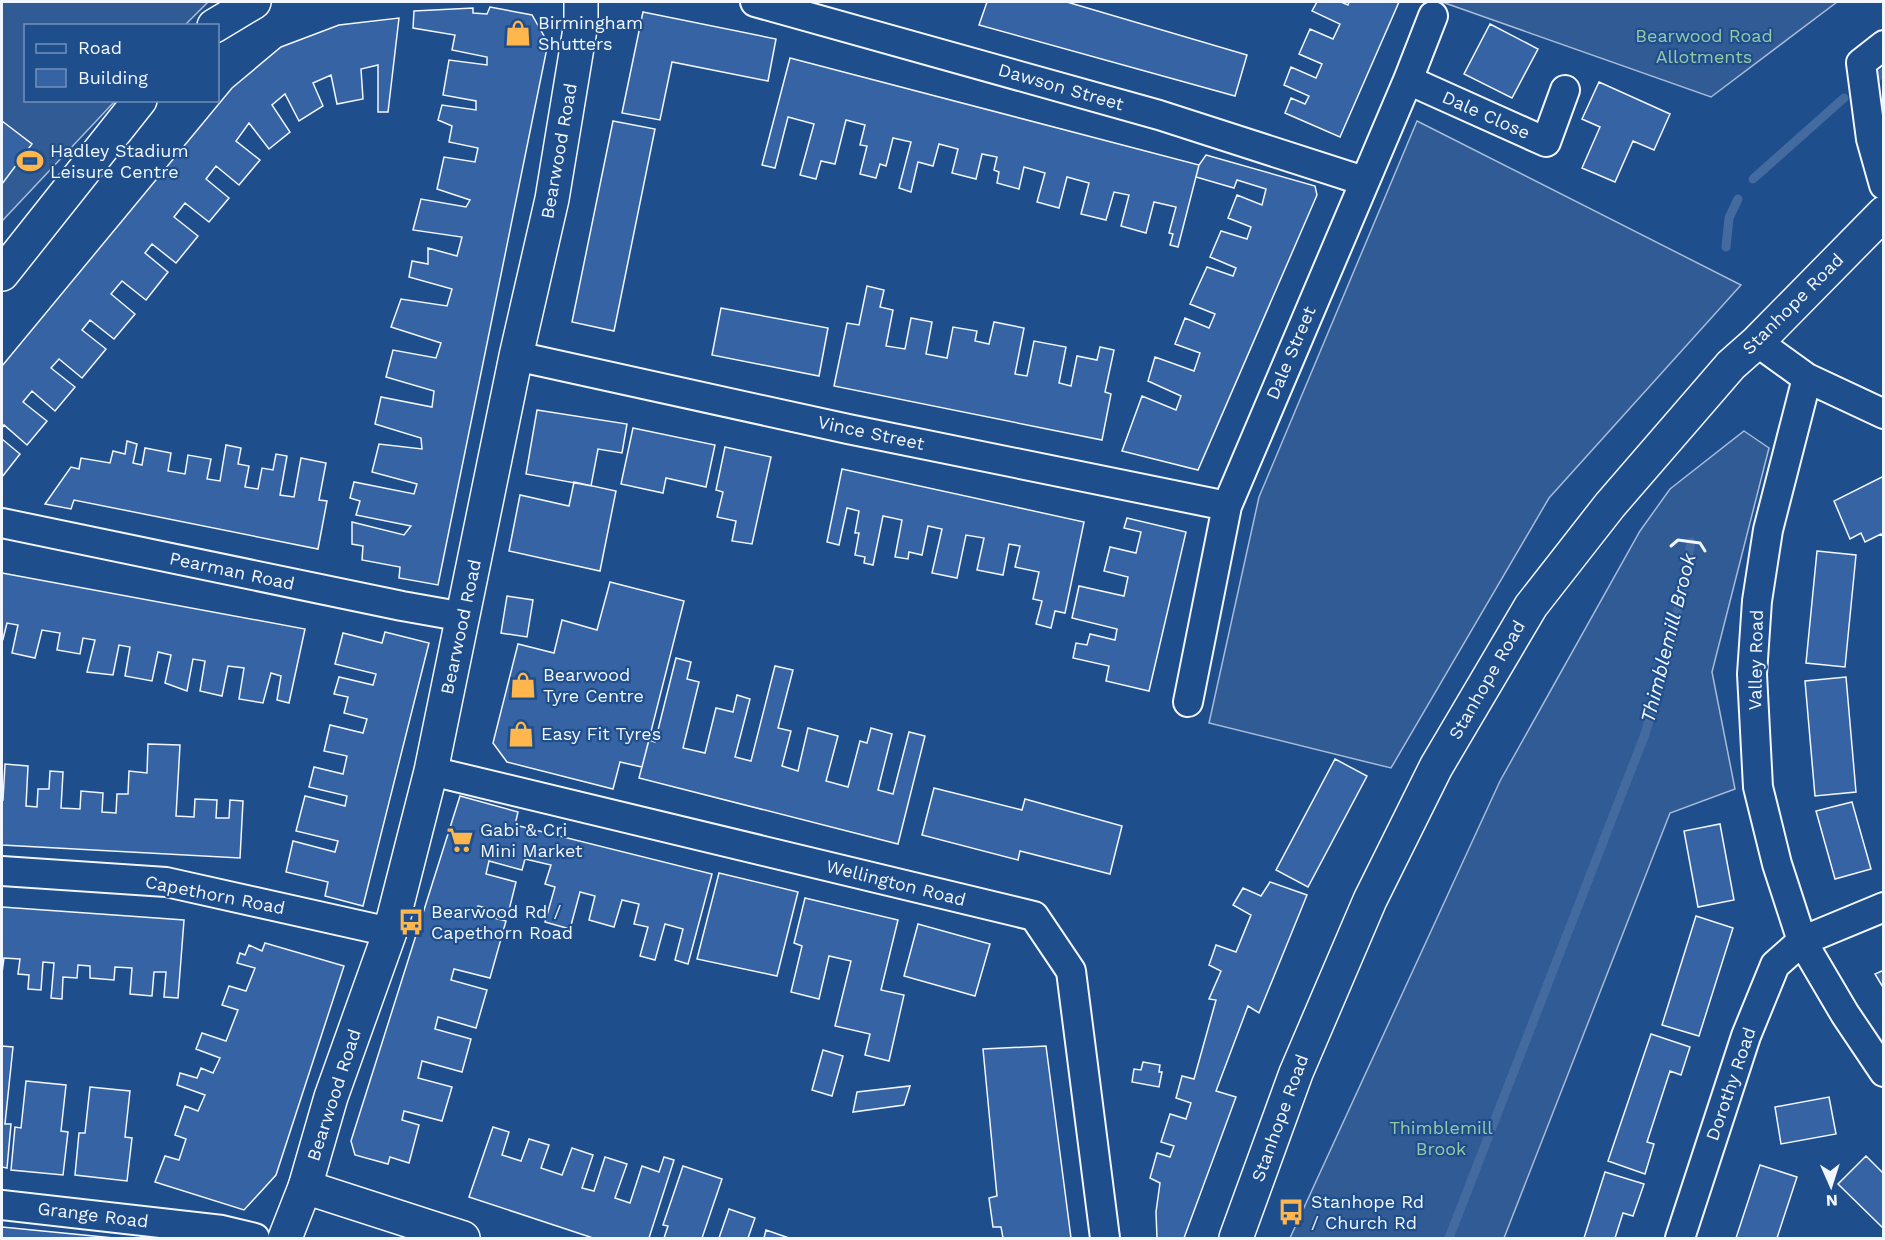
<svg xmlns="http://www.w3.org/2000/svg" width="1885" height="1240" font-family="'Work Sans',sans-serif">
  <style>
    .built { fill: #305b95; stroke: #a8bbd7; stroke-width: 1.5 }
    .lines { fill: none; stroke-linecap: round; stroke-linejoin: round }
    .stream { stroke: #446ba0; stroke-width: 9 }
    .building { fill: #3563a3; stroke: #f2f6ff; stroke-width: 1.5 }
    .street-casing { stroke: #f2f6ff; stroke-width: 32 }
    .secondary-casing { stroke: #f2f6ff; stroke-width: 36 }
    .primary-casing { stroke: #f2f6ff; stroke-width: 36 }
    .street { stroke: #1f4e8c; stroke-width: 28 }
    .secondary { stroke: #1f4e8c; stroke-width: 33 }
    .primary { stroke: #1f4e8c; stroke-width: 33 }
    .wall { stroke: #f2f6ff; stroke-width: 3 }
    .labels { text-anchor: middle; stroke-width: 4.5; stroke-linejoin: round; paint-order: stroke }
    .poi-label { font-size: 18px; fill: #f2f6ff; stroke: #1f4e8c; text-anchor: start }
    .park-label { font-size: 18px; fill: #97c8a6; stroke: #1f4e8c }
    .street-label { font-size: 18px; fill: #f2f6ff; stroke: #1f4e8c }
    .water-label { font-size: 20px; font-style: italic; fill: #f2f6ff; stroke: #1f4e8c }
  </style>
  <rect width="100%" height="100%" fill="#1f4e8c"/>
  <path class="built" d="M2,2H208L185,25L26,26V100L115,101L2,221Z
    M1442,2H1837L1711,97Z
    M1417,121L1741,285L1549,498L1391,768L1209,723L1259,497Z
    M1744,431L1769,448L1712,672L1735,789L1670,813L1504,1238H1290L1500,781L1640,531L1670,489Z"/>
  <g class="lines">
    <path class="stream" d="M1876,78L1884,72
      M1753,179L1844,98
      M1726,247L1729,218L1738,199
      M1449,1238L1645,734L1670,650L1691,542"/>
  </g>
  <path class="building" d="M987,2H1067L1247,55L1235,96L979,25Z
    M1317,2H1341L1348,5L1349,2H1399L1340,137L1285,113L1291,98L1305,104L1309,96L1284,85L1291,67L1316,78L1322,64L1299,54L1310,29L1333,39L1340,24L1312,11Z
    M490,7L532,15L548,43L438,585L399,578L400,567L362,560L363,546L352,544V522L404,535L411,526L356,515L360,501L350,498L354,482L414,494L417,484L372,472L379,444L422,449L421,438L375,424L381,397L432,407L434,391L386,377L393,350L436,358L441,343L391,327L401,299L447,306L452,289L409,277L412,261L428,264V248L457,256L462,237L413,230L421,199L466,207L470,200L437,189L444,157L475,162L478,148L449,142L452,126L438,120L442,105L476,110V101L443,95L449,60L487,65V57L452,50L455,35L413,28L414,11L473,8V13L487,14Z
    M643,12L776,39L768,81L672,62L660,120L622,113Z
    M399,18L388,112H378V65L361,69L363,99L337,104L331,75L313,83L323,106L299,121L285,94L272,105L290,132L269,149L249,123L236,141L260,160L239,185L216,166L206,179L229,198L209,222L185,203L174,217L198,236L176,263L152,244L145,253L168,272L146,300L122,281L111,294L135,314L114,339L90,320L82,330L106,349L82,378L59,359L51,368L75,387L55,411L32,391L23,402L47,421L27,445L4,425L2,428V366L232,88L281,47L339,25Z
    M1490,24L1538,49L1512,98L1464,74Z
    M790,58L1199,165L1178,247L1170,245L1173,234L1169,233L1176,207L1154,202L1146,233L1121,226L1129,195L1114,192L1106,220L1081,214L1089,183L1067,177L1059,208L1037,202L1045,173L1024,167L1019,189L997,183L999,172L994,170L997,157L982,154L976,179L952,173L958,149L939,144L933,166L918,162L911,192L899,188L911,142L893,138L886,166L880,164L876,178L860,174L867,146L860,145L865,125L846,120L835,164L821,161L816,179L800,175L814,124L788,117L775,168L762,165Z
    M1599,82L1670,114L1654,150L1633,141L1615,182L1582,168L1600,127L1582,119Z
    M2,121L32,144L2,184Z
    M613,121L655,129L614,331L572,322Z
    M1206,155L1315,186L1317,195L1198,470L1122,451L1142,396L1176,410L1181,396L1148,381L1155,357L1194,371L1200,353L1175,344L1185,318L1209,328L1215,314L1190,304L1207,267L1233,276L1236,268L1210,257L1221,231L1247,239L1251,227L1228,218L1237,195L1262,205L1266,189L1237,180L1234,188L1196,177L1199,165Z
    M867,286L884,290L880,307L893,310L886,346L905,349L911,318L932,322L926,354L947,358L953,327L977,331L975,341L989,344L994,322L1024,328L1015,374L1027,376L1034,341L1066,347L1059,383L1071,386L1077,356L1097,360L1100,347L1114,350L1105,392L1111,394L1102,440L834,386L847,323L859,325Z
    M721,308L828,328L819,376L712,355Z
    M537,410L627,424L622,453L598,449L591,486L526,474Z
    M633,428L715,445L706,487L666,478L663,493L621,484Z
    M2,439L20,454L2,477Z
    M127,441L137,444L133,463L142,465L145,448L171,453L168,471L185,474L188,455L211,459L207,479L220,481L226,445L241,448L238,464L249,466L245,487L258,489L262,468L273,470L276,454L287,456L280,495L294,497L301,458L326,463L319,500L327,501L318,549L74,500L71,509L45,504L71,467L79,469L81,458L110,463L113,451L125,454Z
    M725,447L771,457L752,544L732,541L736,521L717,517L723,492L716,490Z
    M842,469L1084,522L1065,613L1055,611L1051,628L1036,624L1042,601L1033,599L1039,572L1015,567L1020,546L1009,544L1003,575L977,570L984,538L966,535L957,578L932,573L942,529L928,526L922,555L909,552L908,559L895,557L902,520L883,516L873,565L864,563L865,557L855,555L859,533H855L859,511L847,508L839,545L827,542Z
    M1884,476V538L1881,534L1865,542L1861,533L1850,539L1834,501Z
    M574,482L616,491L600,571L509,551L520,495L569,506Z
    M1127,518L1186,532L1149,691L1106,681L1109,666L1073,658L1076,643L1087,645L1090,634L1115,640L1117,629L1072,618L1079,586L1124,596L1128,577L1104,571L1110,547L1136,553L1141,532L1124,528Z
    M1817,551L1856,555L1845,667L1806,663Z
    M2,573L305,629L289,703L277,700L281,676L271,673L263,703L239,699L244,668L228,666L222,696L200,691L205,661L193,659L187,691L165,683L171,655L158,652L152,681L125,676L130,647L119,645L113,675L87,672L95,640L83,638L80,654L57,650L60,633L42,630L35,658L12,653L18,625L7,623L3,639L2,638Z
    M610,582L684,601L642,767L620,762L613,789L507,762L493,743L518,644L554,653L562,620L597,630Z
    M507,596L533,600L527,637L501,633Z
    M385,632L429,643L363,906L325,896L328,882L286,872L293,841L335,852L338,841L296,831L305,796L345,806L347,796L309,787L314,767L343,774L347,756L324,751L330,725L363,733L367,719L344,713L348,697L334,694L339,677L373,685L376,674L335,664L343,633L382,643Z
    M676,658L691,662L687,679L699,682L683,748L705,753L716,708L733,712L737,695L750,699L735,757L751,761L775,666L793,670L778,728L791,731L782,766L798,771L808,728L838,736L826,781L848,787L860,741L867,743L871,728L892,734L878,790L893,794L909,732L925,736L898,844L639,778L649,740L655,742Z
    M1846,677L1856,792L1815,796L1805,681Z
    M148,744L180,745L176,816L194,817L195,799L217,800L216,818H229L230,800L243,801L240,858L2,845V800H3L5,764L28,766L26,806L37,807L38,789H49L50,771L63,772L61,808L80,809L81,791L103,793L102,812L116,813L117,794H128L129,771L147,773Z
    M1335,759L1367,776L1308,887L1276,870Z
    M934,788L1022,810L1025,799L1122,826L1110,874L1020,851L1018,860L922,835Z
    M460,796L518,812L515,825L712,874L688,964L675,960L683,929L665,924L655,960L640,956L648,927L634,924L639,904L622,900L614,927L589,920L595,896L580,892L570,929L545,922L555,887L545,884L551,865L525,859L522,870L489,861L486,874L516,882L508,914L478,906L475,913L506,921L490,978L454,969L451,980L487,990L476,1028L438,1017L435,1029L471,1039L462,1072L422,1061L418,1078L452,1087L442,1121L404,1111L402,1120L419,1125L409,1163L390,1157L388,1164L355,1155L351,1141Z
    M1852,802L1871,869L1835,879L1816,811Z
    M1720,824L1734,900L1698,907L1684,831Z
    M719,873L798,892L777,976L697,959Z
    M1270,882L1307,895L1259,1013L1248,1006L1216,1091L1236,1097L1184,1238H1157L1156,1212L1160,1183L1150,1178L1157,1153L1170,1157L1174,1146L1161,1142L1170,1114L1186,1119L1191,1103L1176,1098L1182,1076L1194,1079L1216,1000L1209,999L1221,971L1209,965L1216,945L1236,952L1251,915L1233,905L1243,888L1261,896Z
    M805,898L898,920L881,990L904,995L889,1061L865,1055L870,1034L835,1026L851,961L829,956L819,999L791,992L802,946L794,943Z
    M2,907L184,920L178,998L164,997L166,972H154L152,996L130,994L132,968L115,967L114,980L90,978V966L78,965L77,978L63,977L62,999L51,998L54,963L43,962L41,990L28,989L29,975L18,974L20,959L4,958L2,973Z
    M1696,916L1733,928L1699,1036L1662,1025Z
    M918,924L990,944L975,996L904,976Z
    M265,943L344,966L276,1175L244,1210L155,1182L165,1156L179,1160L186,1139L175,1135L185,1106L198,1111L205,1095L177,1085L180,1073L197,1078L201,1068L213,1073L220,1058L196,1049L202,1033L226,1041L238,1010L222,1005L229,986L246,991L255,968L237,963L240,953L245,955L249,945L262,951Z
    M1884,970V989L1875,974Z
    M1651,1034L1690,1047L1681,1075L1670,1071L1647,1142L1654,1144L1645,1174L1608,1161Z
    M2,1046L13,1047L5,1124H11L7,1168L2,1167Z
    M1046,1046L1071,1238H1003L1001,1227H993L989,1198L997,1196L983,1049Z
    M823,1050L843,1056L832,1096L812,1090Z
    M1143,1062L1160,1065L1159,1072H1162L1159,1087L1132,1082L1134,1069L1141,1070Z
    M26,1081L66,1085L61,1131L68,1132L63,1175L11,1170L15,1127L21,1128Z
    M910,1086L904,1105L853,1112L857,1092Z
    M90,1087L130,1091L125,1137L132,1138L127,1181L75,1175L79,1133H85Z
    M1829,1097L1836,1134L1781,1144L1775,1107Z
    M493,1127L509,1132L502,1155L521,1161L529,1139L549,1145L541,1168L562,1175L572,1148L593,1155L582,1188L594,1191L605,1157L627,1164L615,1198L630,1203L642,1166L659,1172L664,1157L674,1160L649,1238H593L469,1197Z
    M1866,1156L1884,1174V1229L1838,1184Z
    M1760,1165L1797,1177L1777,1238H1736Z
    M683,1166L722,1179L702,1238H664L668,1226L663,1225Z
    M1605,1172L1644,1184L1633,1216L1623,1213L1615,1238H1584Z
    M729,1209L755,1218L748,1238H719Z
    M2,1227L114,1238H2Z
    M766,1230L789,1238H764Z"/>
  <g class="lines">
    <g class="street-casing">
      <path id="street" d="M755,2L1159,115L1364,181
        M1884,45L1861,63L1871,139L1884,185
        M1408,80L1546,142L1565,90
        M1757,342L1807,378L1884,414
        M516,356L848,429L1227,506
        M1807,378L1768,530L1757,601L1752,674L1758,787L1777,864L1802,941L1845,1014L1884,1072
        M2,523L402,606L464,617
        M1188,702L1227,506L1408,80L1433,16
        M431,771L1034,916L1071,971L1105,1238
        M2,871L166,882L390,932
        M2,1205L222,1230L255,1238
        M1680,1238L1746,1036L1775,965L1802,941L1884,907"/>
    </g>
    <g class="secondary-casing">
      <path id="secondary" d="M305,1187L463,1238
        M1236,1238L1296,1073L1370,900L1436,767L1531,606L1610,505L1731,365L1757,342L1884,213"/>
    </g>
    <g class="primary-casing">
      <path id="primary" d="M214,26L254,2
        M2,274L140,100
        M285,1238L305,1187L331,1097L390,932L431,771L516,356L552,199L581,23V2"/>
    </g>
    <use href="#street" class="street"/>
    <use href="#secondary" class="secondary"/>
    <use href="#primary" class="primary"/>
    <path class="wall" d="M1671,546L1678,540L1700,543L1705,551"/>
  </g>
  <defs>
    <g id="shop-bare" transform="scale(2.07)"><path d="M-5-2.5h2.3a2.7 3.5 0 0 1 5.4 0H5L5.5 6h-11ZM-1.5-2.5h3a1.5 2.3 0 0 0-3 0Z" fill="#ffb74d" stroke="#1f4e8c" stroke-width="2.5" paint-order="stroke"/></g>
    <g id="stadium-bare" transform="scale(2.07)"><path d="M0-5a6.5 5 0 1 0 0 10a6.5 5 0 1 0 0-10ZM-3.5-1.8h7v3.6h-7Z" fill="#ffb74d" stroke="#1f4e8c" stroke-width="2.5" paint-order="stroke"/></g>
    <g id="supermarket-bare" transform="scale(2.07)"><path d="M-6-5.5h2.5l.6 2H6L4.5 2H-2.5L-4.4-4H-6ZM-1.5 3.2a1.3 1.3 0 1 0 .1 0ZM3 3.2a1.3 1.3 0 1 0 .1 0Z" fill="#ffb74d" stroke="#1f4e8c" stroke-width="2.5" paint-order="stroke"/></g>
    <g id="bus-bare" transform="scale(2.07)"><path d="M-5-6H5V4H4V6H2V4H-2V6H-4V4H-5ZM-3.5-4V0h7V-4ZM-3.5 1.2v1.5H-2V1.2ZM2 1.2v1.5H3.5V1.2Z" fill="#ffb74d" stroke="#1f4e8c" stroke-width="2.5" paint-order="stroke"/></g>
  </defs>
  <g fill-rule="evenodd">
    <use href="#shop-bare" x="518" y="33"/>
    <use href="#stadium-bare" x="30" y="161"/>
    <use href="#shop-bare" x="523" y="685"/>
    <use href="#shop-bare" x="521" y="734"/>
    <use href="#supermarket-bare" x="460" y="840"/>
    <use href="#bus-bare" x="411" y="922"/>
    <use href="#bus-bare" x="1291" y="1212"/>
  </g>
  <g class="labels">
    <g class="poi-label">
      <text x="538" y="29">Birmingham<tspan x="538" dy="21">Shutters</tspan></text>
      <text x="50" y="157">Hadley Stadium<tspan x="50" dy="21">Leisure Centre</tspan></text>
      <text x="543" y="681">Bearwood<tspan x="543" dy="21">Tyre Centre</tspan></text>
      <text x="541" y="740">Easy Fit Tyres</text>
      <text x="480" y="836">Gabi &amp; Cri<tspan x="480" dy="21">Mini Market</tspan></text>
      <text x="431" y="918">Bearwood Rd /<tspan x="431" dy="21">Capethorn Road</tspan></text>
      <text x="1311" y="1208">Stanhope Rd<tspan x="1311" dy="21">/ Church Rd</tspan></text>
    </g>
    <g class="park-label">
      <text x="1704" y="42">Bearwood Road<tspan x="1704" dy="21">Allotments</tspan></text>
      <text x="1441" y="1134">Thimblemill<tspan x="1441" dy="21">Brook</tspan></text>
    </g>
    <g class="street-label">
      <text transform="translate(1061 87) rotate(16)" y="6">Dawson Street</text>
      <text transform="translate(1486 115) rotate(24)" y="6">Dale Close</text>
      <text transform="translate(559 151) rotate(-80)" y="6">Bearwood Road</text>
      <text transform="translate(1793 304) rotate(-45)" y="6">Stanhope Road</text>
      <text transform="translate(1291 353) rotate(-67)" y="6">Dale Street</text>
      <text transform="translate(871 433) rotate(12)" y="6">Vince Street</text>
      <text transform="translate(232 571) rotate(12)" y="6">Pearman Road</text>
      <text transform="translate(461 627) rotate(-78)" y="6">Bearwood Road</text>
      <text transform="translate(1756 660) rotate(-89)" y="6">Valley Road</text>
      <text transform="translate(1487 680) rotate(-60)" y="6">Stanhope Road</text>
      <text transform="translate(896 883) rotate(14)" y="6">Wellington Road</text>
      <text transform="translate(215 895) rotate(11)" y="6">Capethorn Road</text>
      <text transform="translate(1731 1084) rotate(-71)" y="6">Dorothy Road</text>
      <text transform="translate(334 1095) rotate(-72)" y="6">Bearwood Road</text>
      <text transform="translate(1280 1118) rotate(-70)" y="6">Stanhope Road</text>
      <text transform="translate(93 1215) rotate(7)" y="6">Grange Road</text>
    </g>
    <g class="water-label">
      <text transform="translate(1668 638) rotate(-76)" y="7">Thimblemill Brook</text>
    </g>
  </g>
  <rect width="1885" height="1240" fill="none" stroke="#f2f6ff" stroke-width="6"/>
  <rect x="24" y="24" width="195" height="78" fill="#1f4e8c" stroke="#7391ba" stroke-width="1.5"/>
  <rect x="36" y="44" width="30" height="9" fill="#1f4e8c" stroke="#7391ba" stroke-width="1.5"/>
  <text x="78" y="54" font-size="18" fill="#f2f6ff">Road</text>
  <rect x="36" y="69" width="30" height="18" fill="#3563a3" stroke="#7391ba" stroke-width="1.5"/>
  <text x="78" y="84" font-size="18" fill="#f2f6ff">Building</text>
  <g transform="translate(1831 1186) rotate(177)" stroke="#1f4e8c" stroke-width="4.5" paint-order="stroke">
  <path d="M0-4.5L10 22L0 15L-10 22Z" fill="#f2f6ff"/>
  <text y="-9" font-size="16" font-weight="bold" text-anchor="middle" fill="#f2f6ff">N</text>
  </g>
</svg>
